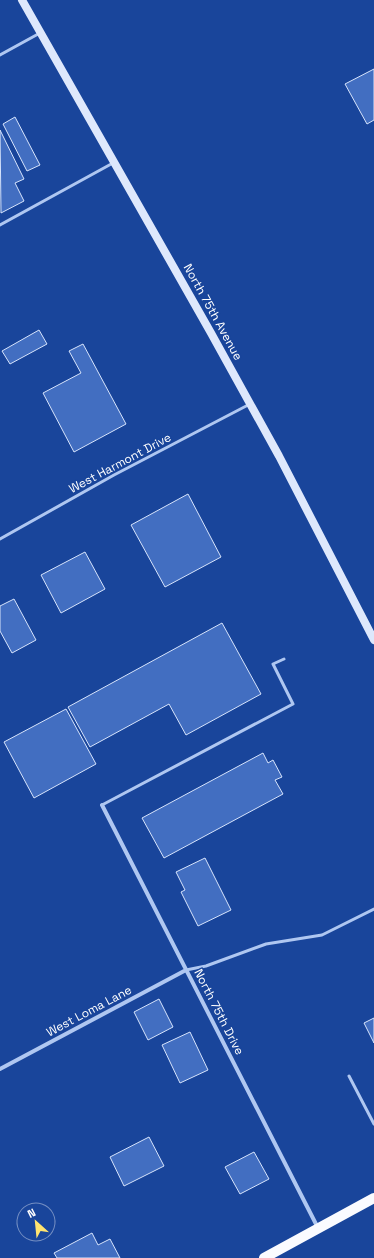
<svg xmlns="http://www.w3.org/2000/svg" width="374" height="1258" font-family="'Space Grotesk',sans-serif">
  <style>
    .building { fill: #426ec1; stroke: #d7e4fc }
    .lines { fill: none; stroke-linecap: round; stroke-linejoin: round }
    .service { stroke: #afc7f1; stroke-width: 3 }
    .minor { stroke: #afc7f1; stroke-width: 4 }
    .secondary { stroke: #dee8fc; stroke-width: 8 }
    .primary { stroke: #fafbff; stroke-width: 10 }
    .labels { text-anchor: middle; stroke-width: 3; stroke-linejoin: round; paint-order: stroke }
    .street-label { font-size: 12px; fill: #fff; stroke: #19459b }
  </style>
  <rect width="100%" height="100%" fill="#19459b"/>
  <path class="building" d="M374,69V120L367,124L345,84Z
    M15,117L40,165L27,171L3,124Z
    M0,130L24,179L15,183L24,201L1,213Z
    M39,330L47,344L10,364L2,351Z
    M83,344L126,424L74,452L43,393L81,373L69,351Z
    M188,494L221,557L165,587L131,525Z
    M85,552L105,589L61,613L41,575Z
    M14,599L36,640L12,653L0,631V606Z
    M222,623L261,694L186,735L169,704L90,747L68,707Z
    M66,709L96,764L34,798L4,742Z
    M263,753L268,763L273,760L282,777L275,780L283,794L164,858L142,818Z
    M205,858L231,910L198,926L181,892L185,890L176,872Z
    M159,999L173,1027L148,1040L134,1012Z
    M374,1018V1043L364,1023Z
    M190,1032L208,1070L180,1083L162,1045Z
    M149,1137L164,1166L124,1186L110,1157Z
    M254,1152L269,1179L240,1194L225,1167Z
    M92,1233L98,1245L110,1239L120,1258H57L54,1253Z"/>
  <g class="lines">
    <path class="service" d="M0,55L40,33
      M0,225L113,163
      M0,539L114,475L250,404
      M102,805L293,704L273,664L284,659
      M186,970L206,966L266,944L322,935L374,909
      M349,1076L374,1124"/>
    <path class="minor" d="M102,805L318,1228
      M0,1069L186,970"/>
    <path class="secondary" d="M22,0L211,333L279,456L374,640"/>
    <path class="primary" d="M264,1258L374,1198"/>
  </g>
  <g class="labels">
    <g class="street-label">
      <text transform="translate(213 312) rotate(61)" y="4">North 75th Avenue</text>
      <text transform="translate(120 463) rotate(-28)" y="4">West Harmont Drive</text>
      <text transform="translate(89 1011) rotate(-28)" y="4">West Loma Lane</text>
      <text transform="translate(219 1012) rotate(63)" y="4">North 75th Drive</text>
    </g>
  </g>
  <g transform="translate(36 1222) rotate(333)"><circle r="19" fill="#19459b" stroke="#758fc3"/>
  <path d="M0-3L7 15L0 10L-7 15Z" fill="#ffe470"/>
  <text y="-6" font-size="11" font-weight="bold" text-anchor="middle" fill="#ffffff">N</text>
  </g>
</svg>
